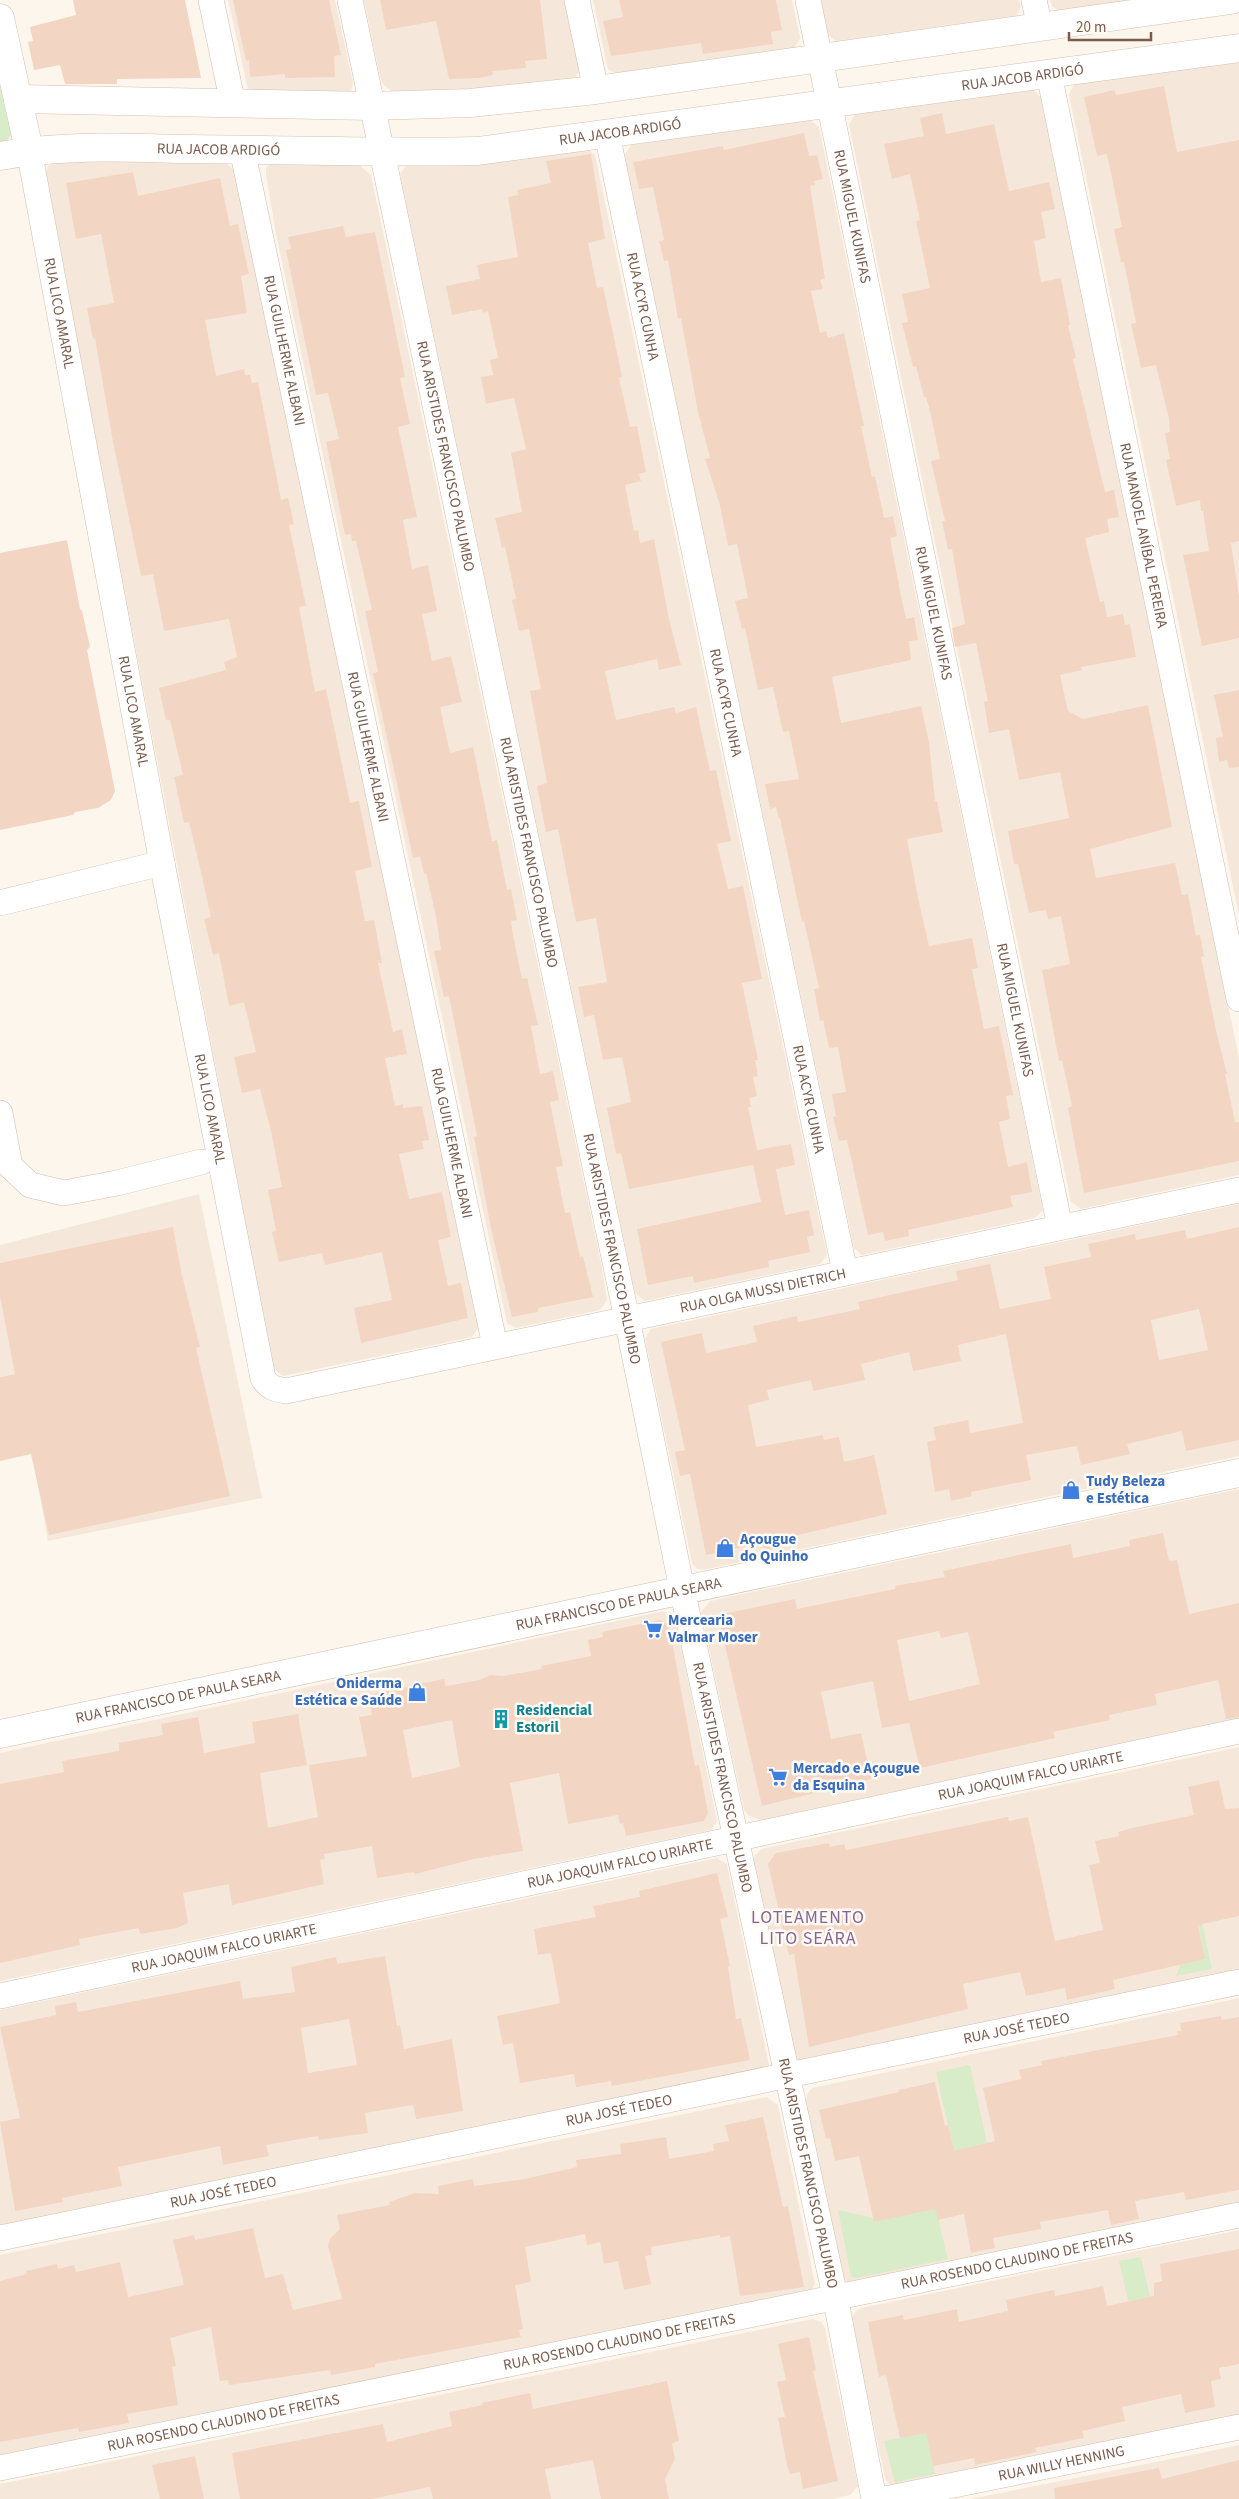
<svg xmlns="http://www.w3.org/2000/svg" width="1239" height="2499" font-family="'Source Sans 3',sans-serif">
  <style>
    .residential { fill: #f5e8da }
    .green { fill: #d8ecc9 }
    .building { fill: #f3d5c3; fill-rule: evenodd }
    .lines { fill: none; stroke-linecap: round; stroke-linejoin: round }
    .minor-casing { stroke: #d1beb0; stroke-width: 26 }
    .tertiary-casing { stroke: #d1beb0; stroke-width: 29 }
    .secondary-casing { stroke: #d6c0b0; stroke-width: 29 }
    .minor { stroke: #fff; stroke-width: 25 }
    .tertiary { stroke: #fff; stroke-width: 28 }
    .secondary { stroke: #fff; stroke-width: 28 }
    .labels { text-anchor: middle; stroke-width: 5; stroke-linejoin: round; paint-order: stroke }
    .street-label { font-size: 15px; fill: #7a5c4d; stroke: #fffaf3 }
    .shop-label { font-size: 15px; font-weight: bold; fill: #366cbe; stroke: #fffaf3; text-anchor: start }
    .culture-label { font-size: 15px; font-weight: bold; fill: #0d838f; stroke: #fffaf3; text-anchor: start }
    .quarter-label { font-size: 18px; letter-spacing: 1px; fill: #846695; stroke: #fffaf3 }
  </style>
  <rect width="100%" height="100%" fill="#fdf6ec"/>
  <path class="residential" d="M228,0H335L353,83L351,92L255,91L248,89Z
    M364,0H564L579,72L573,80L481,92H392L383,84L380,77Z
    M593,0H792L800,38L795,48L615,73L608,69Z
    M821,0H1019L1021,6L1016,16L836,41L828,35Z
    M1050,0H1136L1058,11L1052,6Z
    M1239,61V915L1069,95L1074,84L1078,83Z
    M1030,90H1034L1041,98L1239,1058V1175L1081,1209L1071,1202L849,125L855,114Z
    M810,120L819,127L1043,1210L1035,1218L862,1255L854,1248L624,156L631,145Z
    M589,150L595,155L827,1255L820,1264L645,1301L635,1293L400,174L407,164L503,162Z
    M58,160L226,163L234,170L478,1328L472,1337L283,1376L276,1371L273,1366L45,175L48,166Z
    M271,164H358L371,175L602,1268L607,1300L600,1310L516,1328L507,1323L276,234L266,174V168Z
    M199,1194L262,1498L48,1541L32,1453L14,1374L0,1377V1245Z
    M1239,1204V1456L703,1570L696,1568L692,1563L645,1339L651,1329Z
    M1239,1489V1718L761,1820L749,1816L744,1810L701,1612L710,1601Z
    M664,1611L675,1617L717,1821L711,1830L0,1981V1753Z
    M1239,1747V1973L801,2063L795,2056L753,1858L761,1849Z
    M717,1858L727,1864L769,2065L762,2074L0,2231V2010Z
    M1239,1998V2205L850,2284L842,2279L806,2103L807,2094L812,2088Z
    M767,2097L778,2105L815,2284L810,2293L0,2460V2255Z
    M1239,2230V2416L897,2486L889,2484L885,2478L851,2319L855,2312L861,2308Z
    M813,2319L821,2322L825,2328L858,2486L850,2495L832,2499H0V2484Z
    M1239,2445V2499H970L1206,2452Z"/>
  <path class="green" d="M0,86L11,135L6,143L0,144Z
    M1196,1912H1200L1212,1969L1176,1976L1181,1964L1205,1959Z
    M970,2065L987,2143L958,2170L936,2072Z
    M935,2206L948,2259L857,2278L851,2277L838,2210L873,2218L874,2222L915,2213Z
    M1141,2257L1150,2297L1128,2301L1119,2261Z
    M926,2433L935,2474L895,2482L884,2441Z"/>
  <path class="building" d="M73,0H185L201,78L117,79V84H65L60,65L34,70L28,42L33,41L30,27L76,15Z
    M233,0H329L341,55L334,56L335,77L285,78V74L250,77L249,60L246,61Z
    M380,0H540L547,59L525,61L526,68L492,71L493,75L480,78L449,79L436,21L386,30Z
    M619,0H776L782,30L771,32L773,44L703,54L701,43L611,56L603,21L623,17Z
    M1164,86L1177,152L1239,140V541L1231,543L1239,596V638L1202,646L1183,555L1209,551L1203,511H1201L1200,500L1176,506L1166,460L1170,459L1165,433L1170,432L1169,419L1156,365L1141,368L1131,324L1136,323L1124,262H1121L1114,229L1122,227L1107,154L1097,156L1084,97L1114,90L1116,95Z
    M942,113L946,134L994,124L1009,191L1049,182L1055,209L1041,212L1046,238L1034,241L1041,282L1061,278L1070,325H1068L1076,358L1073,359L1105,492L1114,490L1119,517L1107,519L1109,532L1085,538L1100,602L1104,601L1107,617L1123,614L1125,625L1130,624L1136,657L1081,667L1082,670L1060,675L1068,711L1083,719L1148,705L1172,827L1090,849L1096,878L1175,863L1182,895L1188,894L1196,936L1200,935L1204,956L1201,957L1216,1030L1227,1074H1225L1235,1122H1239V1161L1084,1193L1068,1108L1072,1106L1062,1060L1059,1061L1042,970L1070,964L1061,916L1048,919L1046,910L1029,913L1018,864H1014L1008,831L1069,818L1060,772L1019,780L1009,729L989,733L984,702L988,701L976,643L955,647L952,628L965,624L952,549L948,550L942,521H945L931,461L940,459L930,411L926,397H924L916,366L913,367L902,323L908,322L902,294L930,288L916,221L920,220L910,174L892,179L884,144L924,136L920,118Z
    M804,133L809,156L817,155L823,179L814,181L815,185L810,186L825,279L820,280L823,289L811,291L820,333L826,331L828,338L844,333L864,426H861L872,477L875,476L884,518L893,516L897,536L890,538L901,596L906,619L914,617L918,640L909,641L911,660L832,677L841,723L921,706L929,742L935,801H937L943,832L907,839L918,898L929,946L972,938L978,968L972,969L984,1029L999,1026L1013,1095L1006,1096L1010,1119L999,1122L1008,1167L1027,1162L1032,1192L1010,1196L1013,1207L908,1230L909,1236L885,1241L883,1232L868,1235L847,1140L839,1141L833,1117L836,1116L832,1094L846,1092L838,1047L829,1048L823,1020L820,1021L814,989L819,988L804,921L802,922L780,818L779,819L776,807L770,809L765,784L799,779L789,731L783,732L773,687L758,690L745,628L742,629L735,601L748,598L737,544L728,546L720,505L705,459L710,458L698,412L681,318L678,319L668,260L664,261L659,241L664,240L653,187L639,189L633,162L723,146L724,150Z
    M591,154L605,239L588,243L597,288L603,287L612,328L622,377L619,378L630,427L637,426L646,472L639,474L641,481L625,485L634,531L638,530L640,543L654,539L669,619L681,665L659,670L657,659L605,671L616,720L674,707L676,713L696,707L710,771L716,770L731,841L717,844L728,889L743,886L762,979L742,983L758,1060H755L758,1076L753,1077L757,1096L749,1098L751,1107H748L757,1150L791,1144L795,1165L776,1169L785,1215L809,1210L814,1235L807,1237L810,1252L768,1261L769,1267L694,1283L693,1276L648,1285L637,1229L761,1202L753,1165L629,1189L621,1153L616,1154L607,1108L631,1102L622,1057L603,1060L594,1015L584,1017L578,987L607,982L596,918L576,922L558,829L546,832L537,786L547,783L530,691L541,689L529,629L519,631L512,600L516,599L505,547L502,548L495,518L522,512L511,453L526,449L514,398L486,404L481,377L493,375L490,360L498,358L488,311L483,313L482,309L452,315L446,286L480,279L477,265L518,257L508,197L518,195L517,190L551,183L546,161Z
    M133,172L138,196L220,178L230,226L238,224L249,274L241,276L247,313L205,320L216,376L244,369L245,375H250L252,383L258,382L281,500L288,498L294,524L289,525L306,606L299,607L315,692L326,689L350,803L359,801L372,867L355,871L365,921L374,920L382,963H378L393,1032L402,1029L407,1054L385,1058L395,1106L403,1104V1108L422,1106L429,1140L422,1141L424,1149L399,1154L409,1199L442,1192L451,1237L438,1240L448,1286L461,1283L468,1318L361,1343L354,1308L392,1300L382,1252L325,1265L322,1253L279,1262L272,1232L276,1231L268,1190L282,1187L271,1131L260,1089L242,1093L234,1057L256,1052L244,1002L229,1006L219,953L213,955L204,919L211,917L200,868L189,822L184,823L174,777L183,775L170,720H166L159,688L226,670L224,662L237,657L229,619L164,631L153,574L141,576L113,442L95,338L93,339L87,308L114,303L101,234L76,239L66,183Z
    M343,226L346,237L375,232L405,377L400,378L410,424L398,427L417,517L403,520L412,569L428,565L437,611L422,614L432,661L451,656L462,702L440,707L450,753L473,747L492,841L497,840L507,890L511,889L517,920L511,921L513,935L522,979L527,978L538,1025L531,1026L540,1074L553,1071L559,1100L550,1102L563,1166L556,1167L565,1213L570,1212L580,1257L583,1256L593,1297L538,1308V1312L512,1317L491,1229L474,1137L477,1136L449,996L444,997L434,951L441,950L436,916L426,873L424,874L420,856L413,858L373,673L378,672L365,611L372,610L356,541H352L351,534L345,535L326,442L339,439L328,393L316,395L286,250L291,249L288,237Z
    M67,540L80,609L82,611L90,647L87,650L115,791L111,800L98,808L75,812L73,815L0,830V553Z
    M1239,690V767L1229,768L1227,760L1219,762L1216,738L1223,737L1214,695Z
    M173,1227L181,1271L200,1347L196,1348L230,1496L49,1535L31,1454L0,1461V1377L15,1374L0,1296V1263Z
    M1239,1227V1440L1186,1451L1182,1431L1127,1444L1130,1454L1081,1465L1077,1446L1026,1455L1031,1480L971,1492L972,1496L951,1501L949,1489L935,1492L927,1442L936,1440L933,1427L968,1420L970,1433L1023,1423L1006,1334L958,1345L961,1361L924,1369L913,1371L909,1352L861,1364L865,1380L813,1391L811,1380L767,1390L769,1400L748,1405L756,1447L823,1435L824,1440L839,1437L844,1462L874,1455L887,1514L794,1536L795,1543L764,1550L762,1543L706,1555L690,1474L680,1476L675,1452L685,1450L661,1342L702,1333L706,1353L757,1342L753,1326L797,1316L798,1322L860,1309L858,1302L958,1280L956,1271L990,1264L1000,1309L1051,1299L1044,1267L1091,1257L1088,1244L1135,1234L1136,1240L1185,1230L1187,1239ZM1199,1309L1208,1350L1159,1360L1151,1320Z
    M1163,1533L1169,1561L1177,1560L1189,1614L1239,1603V1717L1226,1719L1218,1680L1155,1694L1157,1705L1109,1715L1110,1720L1053,1732L1055,1738L920,1768L909,1723L882,1728L873,1681L821,1692L831,1739L861,1733L871,1779L762,1806L718,1615L795,1599L797,1609L895,1589V1586L945,1577L943,1571L1071,1544L1073,1558L1130,1546L1129,1540ZM939,1631L941,1638L968,1632L980,1684L909,1701L897,1640Z
    M660,1620L669,1625L695,1766L699,1765L708,1813L704,1821L626,1836L623,1823L620,1824L618,1815L568,1824L559,1773L510,1783L523,1851L474,1859L415,1874L414,1872L377,1878L372,1846L324,1854L325,1859L320,1860L324,1884L232,1905L229,1884L183,1893L188,1923L177,1928L140,1934L139,1928L79,1939L80,1945L0,1963V1784L64,1772L62,1761L119,1751V1743L163,1735L161,1724L198,1717L204,1753L255,1743L252,1722L298,1714L307,1765L260,1773L268,1828L318,1817L309,1765L367,1756L359,1717L372,1715L368,1695L444,1679L446,1686L480,1680L490,1675L504,1676L542,1669L541,1666L591,1656L588,1640L603,1637L602,1632ZM452,1720L460,1767L412,1778L403,1730Z
    M1219,1780L1225,1809L1239,1808V1916L1198,1925L1205,1959L1113,1980L1115,1989L1067,2000L1065,1988L1026,1996L1020,1972L963,1984L968,2009L809,2047L794,1954L789,1955L768,1864L776,1853L829,1843L830,1847L844,1844L846,1850L1008,1817L1009,1821L1028,1817L1055,1941L1103,1930L1089,1865L1100,1863L1095,1841L1119,1836L1118,1832L1132,1828L1194,1815L1188,1787Z
    M717,1873L728,1917L720,1919L730,1966L728,1967L736,2019L741,2018L750,2060L612,2086L611,2081L576,2087L574,2074L520,2083L513,2043L503,2045L497,2016L560,2003L551,1953L538,1955L534,1929L596,1917L593,1906L640,1897L639,1891Z
    M385,1956L397,2026L400,2025L404,2049L452,2039L463,2111L416,2119L413,2105L365,2113L368,2133L319,2140L318,2136L266,2145L269,2156L223,2165L220,2146L118,2167L122,2186L62,2198L63,2202L15,2211L0,2122L20,2118L0,2027L56,2015L55,2006L76,2002L78,2012L240,1981L243,1999L295,1992L291,1967L336,1957L337,1964ZM349,2019L357,2065L308,2073L301,2028Z
    M1221,2016L1222,2020L1239,2017V2190L1186,2200L1184,2192L1135,2201L1139,2219L1111,2225L1108,2210L1040,2222L1041,2229L993,2238L995,2248L971,2253L964,2214L938,2220L935,2209L874,2222L859,2156L835,2161L830,2138L826,2139L819,2110L899,2092V2090L935,2082L945,2126L948,2125L954,2151L995,2141L983,2088L1021,2079L1019,2070L1042,2065L1041,2061L1178,2035L1177,2031H1181L1180,2023Z
    M763,2117L783,2207L788,2206L804,2287L740,2296L730,2236L720,2238V2235L651,2247L652,2255L645,2256L651,2284L624,2290L618,2261L604,2264L600,2242L587,2245L585,2234L525,2247L531,2282L515,2285L523,2329L519,2330L521,2337L375,2364V2367L331,2375L330,2370L229,2385L228,2380L220,2381L211,2327L170,2338L176,2366L172,2367L178,2405L127,2414L129,2423L79,2432L78,2428L0,2442V2281L27,2274L26,2271L57,2264L58,2269L74,2265L76,2272L120,2262L128,2297L184,2285L173,2240L194,2235L195,2240L253,2228L265,2278L283,2274L293,2310L342,2299L328,2246L330,2239L340,2229L337,2215L390,2205L389,2202L415,2193L439,2194L438,2186L473,2179L474,2186L525,2179L577,2167L576,2160L621,2154L620,2144L666,2137L669,2159L714,2151L713,2144L729,2141L725,2125Z
    M1239,2249V2364L1219,2368L1221,2379L1211,2381L1215,2407L1185,2413L1181,2394L1122,2407L1125,2421L1082,2431L1084,2438L1035,2448L1037,2452L975,2465L974,2458L933,2466L926,2433L900,2438L886,2375L879,2377L868,2322L903,2315L904,2320L957,2309L959,2322L1008,2311L1006,2300L1054,2290L1055,2296L1103,2286L1107,2306L1154,2296V2283L1162,2281L1160,2264Z
    M809,2337L816,2370L813,2371L838,2481L803,2489L800,2472L790,2474L787,2466L778,2418L785,2417L777,2382L786,2380L778,2344Z
    M667,2381L679,2441L672,2443L675,2459L665,2479L669,2499H601L593,2460L545,2469L551,2499H433L430,2487L372,2499H240L232,2453L383,2424L387,2442L452,2426L449,2412L483,2405L482,2403L530,2393L533,2409Z
    M195,2456L204,2499H160L152,2465Z
    M1239,2460V2499H1055L1054,2488L1159,2468L1162,2479Z"/>
  <g class="lines">
    <g class="minor-casing">
      <g id="minor">
        <path d="M211,0L233,104"/>
        <path id="s1" d="M350,0L627,1319L682,1589L835,2296L874,2499"/>
        <path d="M577,0L596,90"/>
        <path id="s2" d="M808,0L1060,1227"/>
        <path d="M1034,0L1040,28"/>
        <path id="s3" d="M1049,74L1239,999"/>
        <path id="s4" d="M607,134L845,1272"/>
        <path id="s5" d="M242,149L495,1346"/>
        <path id="s6" d="M29,150L162,863L263,1378C269,1388 275,1389 286,1391L1239,1190"/>
        <path d="M0,903L162,863"/>
        <path d="M0,1113L10,1166L30,1185L64,1193L117,1183L201,1162"/>
        <path id="s7" d="M0,1996L1239,1731"/>
        <path id="s8" d="M0,2238L1239,1982"/>
        <path id="s9" d="M0,2468L1239,2215"/>
        <path id="s10" d="M885,2499L1239,2427"/>
      </g>
    </g>
    <g class="tertiary-casing">
      <g id="tertiary">
        <path id="s11" d="M0,1734L1239,1473"/>
      </g>
    </g>
    <g class="secondary-casing">
      <g id="secondary">
        <path d="M0,18L29,150"/>
        <path d="M18,99L372,106L470,103L596,90L1231,0"/>
        <path id="s12" d="M0,156C64,144 129,148 193,149C288,150 383,153 478,151L1239,48"/>
      </g>
    </g>
    <use href="#minor" class="minor"/>
    <use href="#tertiary" class="tertiary"/>
    <use href="#secondary" class="secondary"/>
  </g>
  <defs>
    <g id="shop-bare" transform="scale(1.5)"><path d="M-5-2.5h2.3a2.7 3.5 0 0 1 5.4 0H5L5.5 6h-11ZM-1.5-2.5h3a1.5 2.3 0 0 0-3 0Z" fill="#3f7fe0" stroke="#fffaf3" stroke-width="2.5" paint-order="stroke"/></g>
    <g id="supermarket-bare" transform="scale(1.5)"><path d="M-6-5.5h2.5l.6 2H6L4.5 2H-2.5L-4.4-4H-6ZM-1.5 3.2a1.3 1.3 0 1 0 .1 0ZM3 3.2a1.3 1.3 0 1 0 .1 0Z" fill="#3f7fe0" stroke="#fffaf3" stroke-width="2.5" paint-order="stroke"/></g>
    <g id="building-bare" transform="scale(1.5)"><path d="M-4-6H4V6H1V3H-1V6H-4ZM-2.5-4.3h1.7v1.8h-1.7ZM.8-4.3h1.7v1.8H.8ZM-2.5-1h1.7V.8h-1.7ZM.8-1h1.7V.8H.8Z" fill="#0f9aa8" stroke="#fffaf3" stroke-width="2.5" paint-order="stroke"/></g>
  </defs>
  <g fill-rule="evenodd">
    <use href="#shop-bare" x="1071" y="1490"/>
    <use href="#shop-bare" x="725" y="1548"/>
    <use href="#supermarket-bare" x="653" y="1629"/>
    <use href="#shop-bare" x="417" y="1692"/>
    <use href="#building-bare" x="501" y="1719"/>
    <use href="#supermarket-bare" x="778" y="1777"/>
  </g>
  <g class="labels">
    <g class="street-label">
      <text dy="5" stroke="none"><textPath href="#s12" startOffset="1028">RUA JACOB ARDIGÓ</textPath></text>
      <text dy="5" stroke="none"><textPath href="#s12" startOffset="622">RUA JACOB ARDIGÓ</textPath></text>
      <text dy="5" stroke="none"><textPath href="#s12" startOffset="219">RUA JACOB ARDIGÓ</textPath></text>
      <text dy="5" stroke="none"><textPath href="#s2" startOffset="221">RUA MIGUEL KUNIFAS</textPath></text>
      <text dy="5" stroke="none"><textPath href="#s4" startOffset="176">RUA ACYR CUNHA</textPath></text>
      <text dy="5" stroke="none"><textPath href="#s6" startOffset="166">RUA LICO AMARAL</textPath></text>
      <text dy="5" stroke="none"><textPath href="#s5" startOffset="206">RUA GUILHERME ALBANI</textPath></text>
      <text dy="5" stroke="none"><textPath href="#s1" startOffset="466">RUA ARISTIDES FRANCISCO PALUMBO</textPath></text>
      <text dy="5" stroke="none"><textPath href="#s3" startOffset="471">RUA MANOEL ANÍBAL PEREIRA</textPath></text>
      <text dy="5" stroke="none"><textPath href="#s2" startOffset="626">RUA MIGUEL KUNIFAS</textPath></text>
      <text dy="5" stroke="none"><textPath href="#s4" startOffset="581">RUA ACYR CUNHA</textPath></text>
      <text dy="5" stroke="none"><textPath href="#s6" startOffset="571">RUA LICO AMARAL</textPath></text>
      <text dy="5" stroke="none"><textPath href="#s5" startOffset="611">RUA GUILHERME ALBANI</textPath></text>
      <text dy="5" stroke="none"><textPath href="#s1" startOffset="871">RUA ARISTIDES FRANCISCO PALUMBO</textPath></text>
      <text dy="5" stroke="none"><textPath href="#s2" startOffset="1031">RUA MIGUEL KUNIFAS</textPath></text>
      <text dy="5" stroke="none"><textPath href="#s4" startOffset="986">RUA ACYR CUNHA</textPath></text>
      <text dy="5" stroke="none"><textPath href="#s6" startOffset="976">RUA LICO AMARAL</textPath></text>
      <text dy="5" stroke="none"><textPath href="#s5" startOffset="1016">RUA GUILHERME ALBANI</textPath></text>
      <text dy="5" stroke="none"><textPath href="#s1" startOffset="1276">RUA ARISTIDES FRANCISCO PALUMBO</textPath></text>
      <text dy="5" stroke="none"><textPath href="#s6" startOffset="1765">RUA OLGA MUSSI DIETRICH</textPath></text>
      <text dy="5" stroke="none"><textPath href="#s11" startOffset="632">RUA FRANCISCO DE PAULA SEARA</textPath></text>
      <text dy="5" stroke="none"><textPath href="#s11" startOffset="182">RUA FRANCISCO DE PAULA SEARA</textPath></text>
      <text dy="5" stroke="none"><textPath href="#s7" startOffset="1054">RUA JOAQUIM FALCO URIARTE</textPath></text>
      <text dy="5" stroke="none"><textPath href="#s1" startOffset="1816">RUA ARISTIDES FRANCISCO PALUMBO</textPath></text>
      <text dy="5" stroke="none"><textPath href="#s7" startOffset="634">RUA JOAQUIM FALCO URIARTE</textPath></text>
      <text dy="5" stroke="none"><textPath href="#s7" startOffset="229">RUA JOAQUIM FALCO URIARTE</textPath></text>
      <text dy="5" stroke="none"><textPath href="#s8" startOffset="1038">RUA JOSÉ TEDEO</textPath></text>
      <text dy="5" stroke="none"><textPath href="#s8" startOffset="632">RUA JOSÉ TEDEO</textPath></text>
      <text dy="5" stroke="none"><textPath href="#s1" startOffset="2221">RUA ARISTIDES FRANCISCO PALUMBO</textPath></text>
      <text dy="5" stroke="none"><textPath href="#s8" startOffset="228">RUA JOSÉ TEDEO</textPath></text>
      <text dy="5" stroke="none"><textPath href="#s9" startOffset="1038">RUA ROSENDO CLAUDINO DE FREITAS</textPath></text>
      <text dy="5" stroke="none"><textPath href="#s9" startOffset="632">RUA ROSENDO CLAUDINO DE FREITAS</textPath></text>
      <text dy="5" stroke="none"><textPath href="#s9" startOffset="228">RUA ROSENDO CLAUDINO DE FREITAS</textPath></text>
      <text dy="5" stroke="none"><textPath href="#s10" startOffset="180">RUA WILLY HENNING</textPath></text>
    </g>
    <g class="shop-label">
      <text x="1086" y="1486">Tudy Beleza<tspan x="1086" dy="17">e Estética</tspan></text>
      <text x="740" y="1544">Açougue<tspan x="740" dy="17">do Quinho</tspan></text>
      <text x="668" y="1625">Mercearia<tspan x="668" dy="17">Valmar Moser</tspan></text>
      <text x="402" y="1688" text-anchor="end">Oniderma<tspan x="402" dy="17">Estética e Saúde</tspan></text>
      <text x="793" y="1773">Mercado e Açougue<tspan x="793" dy="17">da Esquina</tspan></text>
    </g>
    <g class="culture-label">
      <text x="516" y="1715">Residencial<tspan x="516" dy="17">Estoril</tspan></text>
    </g>
    <g class="quarter-label">
      <text x="808" y="1923">LOTEAMENTO<tspan x="808" dy="21">LITO SEÁRA</tspan></text>
    </g>
  </g>
  <path d="M1069 32v8h82v-8" fill="none" stroke="#7a5c4d" stroke-width="2.5"/>
  <text x="1076" y="32" font-size="15" fill="#7a5c4d" stroke="#fffaf3" stroke-width="4" paint-order="stroke">20 m</text>
</svg>
